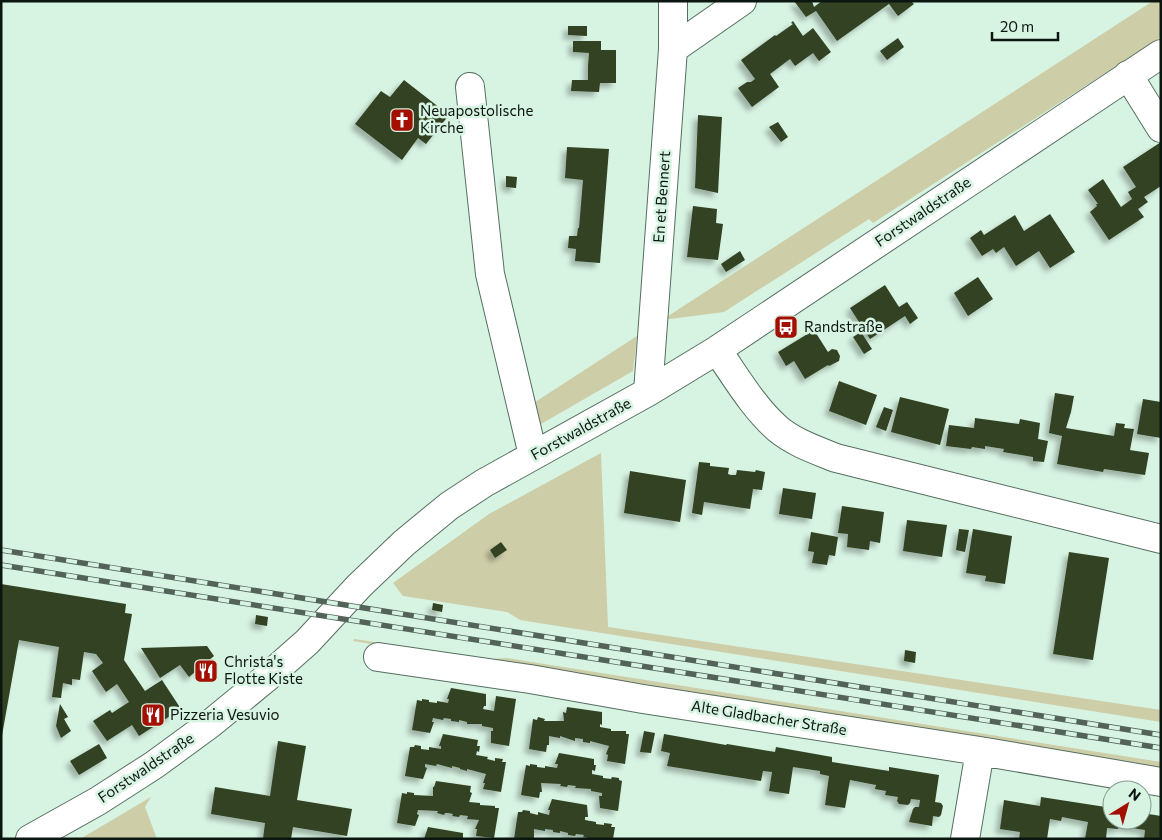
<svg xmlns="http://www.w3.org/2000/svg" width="1162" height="840" font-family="Commissioner,sans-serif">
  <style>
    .green { fill: #cdcda8 }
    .building { fill: #304322; filter: url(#shadow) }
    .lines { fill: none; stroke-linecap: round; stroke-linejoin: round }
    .minor-casing { stroke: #566f60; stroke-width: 30 }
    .minor { stroke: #fff; stroke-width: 28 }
    .rail-casing { stroke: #53635a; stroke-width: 5.5 }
    .rail { stroke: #d7f3e2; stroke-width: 4; stroke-dasharray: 11; stroke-linecap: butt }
    .labels { text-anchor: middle; stroke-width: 5; stroke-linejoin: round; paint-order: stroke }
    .poi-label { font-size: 15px; fill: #0c1611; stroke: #d7f3e2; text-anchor: start }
    .street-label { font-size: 15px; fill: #0c1611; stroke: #d7f3e2 }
  </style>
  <defs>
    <filter id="shadow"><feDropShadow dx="-4.5" dy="4.5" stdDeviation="2.5" flood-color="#0004"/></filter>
  </defs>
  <rect width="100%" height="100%" fill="#d7f3e2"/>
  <path class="green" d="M1153,1H1161V37L873,223L869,219L724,312L662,320Z
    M637,336L633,371L541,424L529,406Z
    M601,453L608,627L1161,710V722L520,620L507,612L403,596L393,583L489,514Z
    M354,639L491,659L507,658L1161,762V771L353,641Z
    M151,797L145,807L157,839H80Z"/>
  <path class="building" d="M794,1H812L814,7L822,1H911L914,4L898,16L889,4L837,41L816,11L806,17Z
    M793,21L803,36L813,28L831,52L819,61L813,53L795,66L790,59L770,74L779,87L752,107L738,88L747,82H751L755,79L741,60L775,35L776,36L793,24L791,23Z
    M568,26H587V36L568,35Z
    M898,38L904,47L887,60L880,51Z
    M573,41H601V50H616V83H600L599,92L571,91L572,80H588V66L589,53L573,52Z
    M404,80L449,115L426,144L418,138L402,160L355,124L381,91L390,97Z
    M698,115L722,117L718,193L695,188Z
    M778,122L788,137L781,142L769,127Z
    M1161,142V186L1144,197L1148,202L1138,209L1144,217L1109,240L1090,212L1097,206L1096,204H1098L1088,190L1103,179L1121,207L1132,199L1128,192L1136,187L1123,167Z
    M567,147L609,149L600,263L575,261L576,249L568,248L569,236H577L578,228H579L583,180L565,178Z
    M506,176L517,177L516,188L506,187Z
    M693,206L717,209L716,223L723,224L718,260L687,257Z
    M1050,214L1075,252L1050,268L1039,251L1016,266L1004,247L996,253L993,249L982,256L970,238L981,230L984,235L1015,215L1024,231Z
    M740,251L745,260L726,272L721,264Z
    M978,277L993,299L968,316L954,293Z
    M885,285L899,307L907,302L918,318L910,324L905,316L870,339L850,308Z
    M814,330L828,352L832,349L837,350L840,356L839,361L829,366L828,365L805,379L794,361L786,366L778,352Z
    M861,332L872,349L864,354L853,337Z
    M839,381L877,395L866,425L829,411Z
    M1055,393L1074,396L1071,412L1066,428L1114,436L1116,423L1125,424L1124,428L1134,429L1130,450L1149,453L1145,475L1104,469L1103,472L1057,464L1062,436L1049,433Z
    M900,397L949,409L940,445L891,432Z
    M1143,399L1161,402V438L1137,434Z
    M884,407L893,410L886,431L876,427Z
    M975,418L1019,424L1020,419L1040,423L1038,439L1048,441L1044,462L1033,461V457L1003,452L1004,449L985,446V449L972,447L971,449L946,446L949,425L974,428Z
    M699,462L710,463V466L729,468L728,474L731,475H736L737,470L755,472L756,470L765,472L762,490L753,489L750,509L704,502L702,515L692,513Z
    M630,471L686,480L680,522L624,513Z
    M783,488L816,493L812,519L779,514Z
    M842,506L884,512L880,543L870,541L869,550L847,547L848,534L838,533Z
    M907,520L947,525L942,557L903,551Z
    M959,529L969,530L965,552L956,550Z
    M973,529L1012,536L1005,584L985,581L986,576L966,573Z
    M811,532L838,537L835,556L829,555L827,565L812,563L814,552L808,551Z
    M501,542L507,550L495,558L490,550Z
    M1069,552L1109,558L1093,660L1053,654Z
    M1,584L126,604L125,613L132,614L124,660L145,691L162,680L181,709L139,736L132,725L107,741L93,721L110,710L112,713L129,702L117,684L106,692L92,671L103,663L96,654L84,652L80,680L72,679V685L63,683L61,698L52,697L59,647L19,640L1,741Z
    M433,603L443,605L442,612L432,610Z
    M256,615L268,617L267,626L255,624Z
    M207,646L214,656L189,677L180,665L160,678L141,648Z
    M905,650L916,652L915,663L904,661Z
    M451,688L486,694V706H484L483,709L494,711L496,696L516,699L509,746L491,743V731H493V728L482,726V724H467V722L459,720V722L451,721V719L444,718L443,720L433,718L432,722H434L430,733L412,730L417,700L422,701V699L429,700V702L437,703V701L448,703L449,699H447Z
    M60,704L68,717L64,719L71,731L61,738L56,726Z
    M567,707L602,712V725L600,724V727L611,729V731H626V734H629L625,764L607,761L608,755L606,754L609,746L590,741V743L583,742V739L575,738V741L560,736V738L549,736V745H547L546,752L529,749L533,719L537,720L538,717L545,719L544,721H564L563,712L566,713Z
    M644,731L655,733L651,753L640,752Z
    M443,734L478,740L477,746H480L479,752L477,751L476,755L488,757L487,759L495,761V758L503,759L502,762H506L501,792L483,789L485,783H483L486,774L467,769V771L460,769V768L452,766V768L437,764L436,766L425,764V767L427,768L423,779L405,776L410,747H414L415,745L421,746V749L429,750V747L441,749V746H439Z
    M664,734L726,745L727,744L775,752L776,747L832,757V762L889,771V767L939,775L935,802L941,803L943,806L941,815L939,817L933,816L932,826L909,822L913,809L915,807H919L920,800L911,799L910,803L908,805L899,804L897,801L898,797L885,795L886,791L875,789L876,785L850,780L845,808L825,805L829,776L820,774V771L793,767L789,794L769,791L772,772L763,771L761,781L667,766L670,753L661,751Z
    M278,741L306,746L297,800L352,809L347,836L293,827L291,839H263L265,823L211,814L215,787L270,796Z
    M99,744L107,758L79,775L70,761Z
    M559,753L594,759V765H596L595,771L592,770V774L603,776V778L611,779L612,777L619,778V780L622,781L618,811L600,808L599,796H602V793L591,791V789L575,788L576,786L568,785L567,787L560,786L561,784L541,783L542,792H540L539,798L521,795L526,765L530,766V764L537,765V767L545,768V766L557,768L558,764H555Z
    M436,781L471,786L470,792L472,793L469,802L480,803V805L495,806V808H499L494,838L476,836L477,829H475L479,820L467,819L468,816L460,815L459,817L452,816L453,814L448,813H445L444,815L437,813L438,811L418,810L417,814L419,815L415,826L397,823L402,793L407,794V792L414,793V795L433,796V787H434Z
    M1041,797L1112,808V820H1142V813L1161,816V839H1144L1145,830L1119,826L1118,829L1107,828L1106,839H1085L1088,822L1062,817L1061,821L1050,819L1047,839H1019L1020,832L1000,829L1004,800L1040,806Z
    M552,799L587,805L588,817H585V820L596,822V824L604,825V823L612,824L611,827H615L613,839H593L583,837L584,835L576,834L575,836L568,835V833L560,831V833L553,832V830L545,829V831L534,829V838L514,839L518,812H522L523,810L530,811V813L538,815V812L549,815L550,810H548Z
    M428,827L463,833V839H424Z"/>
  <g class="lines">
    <g class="minor-casing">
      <path id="minor" d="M673,49L742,1
        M1128,75L1161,128
        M470,87L490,274L533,455
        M717,350C736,377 753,407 778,429C795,443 816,450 836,458L1161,539
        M648,392L673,49V1
        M378,657L530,679L643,699L980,751L1161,782
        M30,839L98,801L154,765L210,724L265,679L307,642L359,586L404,543L449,506L484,483L648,392L717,350L1161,54
        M965,839L980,751"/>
    </g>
    <use href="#minor" class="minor"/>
    <g class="rail-casing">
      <path id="rail" d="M1,550L1161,735
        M1,565L1161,748"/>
    </g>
    <use href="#rail" class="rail"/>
  </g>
  <defs>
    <g id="church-square" transform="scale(1.25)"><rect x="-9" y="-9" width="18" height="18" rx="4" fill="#a30f00" stroke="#d7f3e2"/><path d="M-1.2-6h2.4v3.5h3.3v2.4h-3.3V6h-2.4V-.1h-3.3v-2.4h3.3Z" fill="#fff"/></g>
    <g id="bus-square" transform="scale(1.25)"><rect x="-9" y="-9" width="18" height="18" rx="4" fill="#a30f00" stroke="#d7f3e2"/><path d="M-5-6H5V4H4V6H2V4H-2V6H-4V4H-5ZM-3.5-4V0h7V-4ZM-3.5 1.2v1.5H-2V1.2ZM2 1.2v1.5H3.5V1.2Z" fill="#fff"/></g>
    <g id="restaurant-square" transform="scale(1.25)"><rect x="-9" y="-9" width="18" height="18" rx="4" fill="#a30f00" stroke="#d7f3e2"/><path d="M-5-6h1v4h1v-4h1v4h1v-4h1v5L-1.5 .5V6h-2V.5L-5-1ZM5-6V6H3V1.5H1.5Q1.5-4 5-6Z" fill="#fff"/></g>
  </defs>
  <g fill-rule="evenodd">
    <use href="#church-square" x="402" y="120"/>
    <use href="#bus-square" x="786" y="327"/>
    <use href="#restaurant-square" x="206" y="671"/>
    <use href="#restaurant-square" x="153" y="715"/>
  </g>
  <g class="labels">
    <g class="poi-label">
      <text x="420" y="116">Neuapostolische<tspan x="420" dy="17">Kirche</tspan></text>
      <text x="804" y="332">Randstraße</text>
      <text x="224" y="667">Christa's<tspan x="224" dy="17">Flotte Kiste</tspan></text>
      <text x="170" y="720">Pizzeria Vesuvio</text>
    </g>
    <g class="street-label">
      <text transform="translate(662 197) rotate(-86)" y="5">En et Bennert</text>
      <text transform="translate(923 212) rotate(-34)" y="5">Forstwaldstraße</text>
      <text transform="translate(581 429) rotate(-29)" y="5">Forstwaldstraße</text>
      <text transform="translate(769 718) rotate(9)" y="5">Alte Gladbacher Straße</text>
      <text transform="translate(146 768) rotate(-34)" y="5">Forstwaldstraße</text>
    </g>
  </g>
  <rect width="1162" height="840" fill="none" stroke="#0c1611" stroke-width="5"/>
  <g transform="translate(1127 805) rotate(37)"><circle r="24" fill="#d7f3e2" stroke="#869b8e"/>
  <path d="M0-4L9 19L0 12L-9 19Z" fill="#a30f00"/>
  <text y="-8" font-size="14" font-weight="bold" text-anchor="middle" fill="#0c1611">N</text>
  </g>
  <path d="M992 32v8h66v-8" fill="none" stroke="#0c1611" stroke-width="2.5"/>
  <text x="1000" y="32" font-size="15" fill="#0c1611" stroke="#d7f3e2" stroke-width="4" paint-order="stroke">20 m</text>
</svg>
